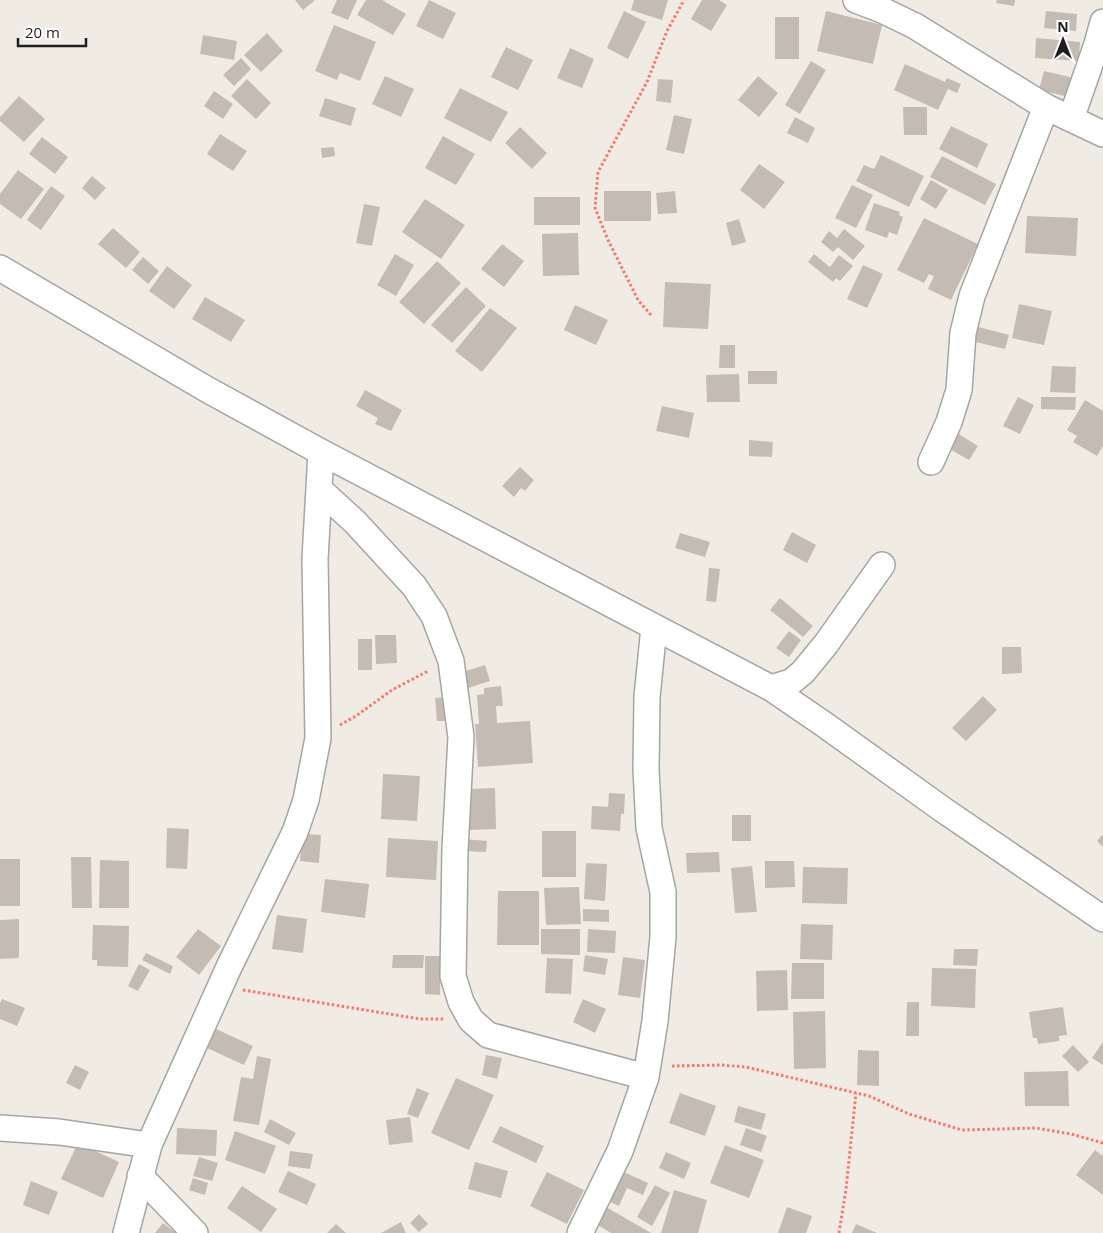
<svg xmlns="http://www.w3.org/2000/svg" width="1103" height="1233" font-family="'Open Sans',sans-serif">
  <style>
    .building { fill: #c4bbb3 }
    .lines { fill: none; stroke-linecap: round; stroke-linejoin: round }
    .minor-casing { stroke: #a5a5a5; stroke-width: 28 }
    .path { stroke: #fc7668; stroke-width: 3; stroke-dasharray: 2.5 2.5; stroke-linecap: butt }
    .minor { stroke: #fff; stroke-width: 25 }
  </style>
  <rect width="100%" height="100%" fill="#f0ece4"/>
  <path class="building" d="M295,0H315L303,10Z
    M337,0H357L348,20L331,13Z
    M366,0H382L406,14L393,35L357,15Z
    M429,0L456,13L443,39L416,26Z
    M634,0H668L662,20L631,10Z
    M702,0H719L727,5L711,31L691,19Z
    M997,0H1015L1014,6L996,3Z
    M624,11L646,22L628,59L607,48Z
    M826,11L882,25L873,64L817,51Z
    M1046,11L1077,14L1076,31L1044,28Z
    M775,17H799V59H775Z
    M334,25L376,42L360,81L340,73L337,80L315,71Z
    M267,33L283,51L261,72L244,55Z
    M203,35L237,41L234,60L200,54Z
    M1036,38L1080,42L1079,61L1035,58Z
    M506,47L533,60L518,90L491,77Z
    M570,48L594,59L582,88L557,78Z
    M241,58L251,69L234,86L223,75Z
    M811,61L826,70L800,114L785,105Z
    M905,64L945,82L947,78L961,84L957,93L948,89L938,110L894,90Z
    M1044,71L1074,78L1069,97L1039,90Z
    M385,76L414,89L401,117L372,104Z
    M758,76L778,93L759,117L738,100Z
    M247,79L271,103L256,119L231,96Z
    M658,79L673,80L671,103L656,101Z
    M460,88L508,112L491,142L444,118Z
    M214,91L233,104L223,119L204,106Z
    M19,96L45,119L24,142L0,121V117Z
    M325,98L356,108L351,126L319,116Z
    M903,107H927V135H904Z
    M674,115L692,119L684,154L666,150Z
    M795,117L815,128L808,143L787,133Z
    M951,126L988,144L977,168L939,149Z
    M520,127L547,153L532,169L505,143Z
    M220,134L247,151L233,171L207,154Z
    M443,136L475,154L456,185L425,168Z
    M42,137L68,157L55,174L29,154Z
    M334,147L335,156L322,158L321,148Z
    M881,155L924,176L909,207L856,181L864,165L874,169Z
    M942,156L996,184L985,205L930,177Z
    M759,164L785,182L764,209L740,190Z
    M18,170L44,189L21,219L0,204V194Z
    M92,176L106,188L95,200L82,188Z
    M931,180L948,190L936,209L920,199Z
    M852,185L873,195L856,228L835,218Z
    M51,186L65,196L41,230L27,220Z
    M604,191H651V221H604Z
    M675,191L677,213L658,214L656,193Z
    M534,197H580V225H534Z
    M425,199L465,225L441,259L402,232Z
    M874,203L900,212L899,215L903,217L897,235L889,232L887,238L865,230Z
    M364,204L380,207L372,246L356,243Z
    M1027,216L1078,218L1076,256L1025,253Z
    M924,218L978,244L951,300L928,289L934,276L929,274L924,283L897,270Z
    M739,219L746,242L732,246L726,223Z
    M113,228L140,252L126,268L98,244Z
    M844,229L865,246L853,260L838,247L833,252L821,242L829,231L837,238Z
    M578,233L579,275L543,276L542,234Z
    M502,244L524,261L504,287L481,269Z
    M395,254L414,265L396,296L377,285Z
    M814,254L830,267L839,255L853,266L840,281L836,278L833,282L808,262Z
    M143,257L159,271L148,284L132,270Z
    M437,261L461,283L424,324L399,302Z
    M863,265L883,274L867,308L847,299Z
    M167,266L192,285L174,309L149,291Z
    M665,282L711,284L708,329L663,327Z
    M466,287L486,306L452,343L431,325Z
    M205,297L245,320L231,342L192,319Z
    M1019,304L1052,311L1044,345L1012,338Z
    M575,305L608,320L596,345L564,330Z
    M490,308L517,328L482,372L455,351Z
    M971,325L1009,335L1005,349L967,340Z
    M720,345H735V368H719Z
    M1052,366L1076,367L1075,393L1050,392Z
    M748,371H777V384H748Z
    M739,374L740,402H707L706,375Z
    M365,390L402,410L391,431L375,424L378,418L356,406Z
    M1018,397L1034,405L1020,434L1003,426Z
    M1041,397H1076L1075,410L1041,409Z
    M1085,400L1103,411V446L1097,456L1073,442L1077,436L1067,430Z
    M662,406L694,413L689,438L656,431Z
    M957,433L978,446L969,460L948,448Z
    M749,440L773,442L772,457L749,456Z
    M520,467L534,480L525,491L521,488L514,497L502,486Z
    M792,532L816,545L807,563L783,550Z
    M680,533L710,542L705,557L675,548Z
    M709,568L720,569L716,602L706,601Z
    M780,598L813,626L803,637L770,610Z
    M789,631L801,640L789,657L776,648Z
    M375,635H396L397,663L376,664Z
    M358,639H372V670H358Z
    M1002,647H1021L1022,673L1002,674Z
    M485,665L490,681L465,689L459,673Z
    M501,686L503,706H496L497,723L530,721L533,763L478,767L475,724H479L477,695L484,694V688Z
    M983,696L997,710L966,741L952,728Z
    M444,697L446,721H437L435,698Z
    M383,774L420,776L417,821L381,819Z
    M495,788L496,829L470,830L469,789Z
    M609,793L625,794L624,814H621L620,831L591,829L592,806L608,807Z
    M732,815H751V841H732Z
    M167,828L189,829L187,869L166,868Z
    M542,831H576V877H542Z
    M302,834L321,835L319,863L300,861Z
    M1103,834V847L1097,841Z
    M388,838L438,841L436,880L386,877Z
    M463,839L487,841L486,852L462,851Z
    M719,852L720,872L687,873L686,853Z
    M71,857H91L92,908H72Z
    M0,859H20V906H0Z
    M100,860L129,861V908H99Z
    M765,861H794L795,887L765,888Z
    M586,863L607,864L605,901L584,899Z
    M752,866L757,912L735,913L731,868Z
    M803,867L848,868L847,904L802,903Z
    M325,879L369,884L365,918L321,912Z
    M579,887L581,924L546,925L544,888Z
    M498,891H539V945H497Z
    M583,909L609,910V922L583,921Z
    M277,915L307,919L303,953L272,949Z
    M19,919V958L0,959V920Z
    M801,924L833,925L832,960L800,959Z
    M93,925L129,926L128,967L97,966V960H92Z
    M198,929L221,946L199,975L176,957Z
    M541,929H580V955L541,954Z
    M588,929L616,931L615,953L587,952Z
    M954,949H978L977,966L953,965Z
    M146,953L173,966L170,974L142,960Z
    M393,955H424L423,968H392Z
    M585,955L608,959L605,975L583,971Z
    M425,956H441L440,995L425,994Z
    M623,957L645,960L640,998L618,995Z
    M547,958L573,959L571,994L545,993Z
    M792,963H824V999H791Z
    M139,964L150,970L138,991L128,986Z
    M932,968L976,969L975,1008L931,1006Z
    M787,970L788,1010L757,1011L756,971Z
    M2,999L25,1008L17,1026L0,1019V1003Z
    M583,999L606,1009L595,1033L573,1022Z
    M907,1002H919V1036H906Z
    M1063,1007L1067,1035L1059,1036V1041L1038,1044L1037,1038H1033L1029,1012Z
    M825,1011L826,1068L794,1069L793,1012Z
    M216,1029L253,1046L244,1065L207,1048Z
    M1103,1042V1065L1092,1058Z
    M1073,1045L1089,1062L1078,1072L1062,1056Z
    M858,1050L879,1051V1086L857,1085Z
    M486,1055L502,1058L497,1079L482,1075Z
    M257,1056L271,1059L259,1125L233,1121L241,1077L253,1079Z
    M75,1065L89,1072L80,1090L66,1083Z
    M1068,1071L1069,1106H1025L1024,1072Z
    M456,1078L494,1095L469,1150L431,1133Z
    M417,1088L429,1093L418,1118L407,1114Z
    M680,1093L716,1106L705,1136L669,1123Z
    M738,1106L766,1114L761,1130L734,1122Z
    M410,1117L413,1142L389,1145L386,1120Z
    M270,1119L296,1133L289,1145L264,1132Z
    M500,1126L544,1146L536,1163L492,1142Z
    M177,1128L217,1130L216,1156L176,1154Z
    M746,1128L767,1136L761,1152L740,1145Z
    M235,1131L276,1146L265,1174L225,1160Z
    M78,1143L119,1162L103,1198L61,1179Z
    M725,1145L764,1160L749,1198L710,1183Z
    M1095,1150L1103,1156V1195L1076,1175Z
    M290,1151L313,1154L310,1169L288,1166Z
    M666,1152L691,1163L684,1179L659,1168Z
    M199,1157L218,1163L212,1181L193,1176Z
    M475,1162L508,1171L501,1198L468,1189Z
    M617,1169L648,1183L643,1195L627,1188L619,1206L604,1199Z
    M288,1171L316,1184L307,1205L278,1192Z
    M547,1172L584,1190L567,1224L530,1206Z
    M193,1178L208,1183L205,1195L189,1190Z
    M31,1181L58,1192L49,1215L23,1205Z
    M655,1185L670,1193L652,1226L637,1217Z
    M242,1186L277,1209L261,1232L227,1208Z
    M674,1190L707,1200L698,1233H661Z
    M606,1207L651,1233H611L596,1224Z
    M787,1207L812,1216L806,1233H778Z
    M419,1214L428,1224L419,1232L410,1223Z
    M401,1222L406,1233H381Z
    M163,1223L176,1233H155Z
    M336,1224L346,1233H327Z
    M856,1224L877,1233H852Z"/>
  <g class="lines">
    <g class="minor-casing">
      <path id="minor" d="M856,0L882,10L915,26L1046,107L1103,134
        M1071,119L1097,44L1103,22
        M0,268L208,390L321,452L771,688L825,725L942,809L1103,919
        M931,462L949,422L959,390L963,333L972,296L1046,107
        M319,489L355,522L414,586L434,616L451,661L461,737L455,850L453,976L461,1002L471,1020L488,1035L646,1077
        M771,688L791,682L803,672L826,644L882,565
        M0,1128L59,1132L149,1145
        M140,1176L195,1233
        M126,1233L149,1145L229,967L295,832L306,800L318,738L315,559L321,452
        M580,1233L620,1151L646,1077L655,1021L663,937V892L649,828L646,769L647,697L654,627"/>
    </g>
    <path class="path" d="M651,315L638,300L608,240L595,208L598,172L647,82L667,31L684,0
      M340,725L356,716L392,690L428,671
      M243,990L420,1019H444
      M672,1066L721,1065L746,1067L869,1096L909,1114L962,1130L1036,1128L1071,1134L1103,1143
      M839,1233L846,1189L856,1093"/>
    <use href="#minor" class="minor"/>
  </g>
  <g transform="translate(1063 40)" stroke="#ffffff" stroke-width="4" paint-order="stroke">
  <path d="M0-4L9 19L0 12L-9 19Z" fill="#1e1e1e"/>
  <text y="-8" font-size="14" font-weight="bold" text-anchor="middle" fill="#1e1e1e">N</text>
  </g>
  <path d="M18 38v8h68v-8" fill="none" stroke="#1e1e1e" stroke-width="2.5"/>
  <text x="25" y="38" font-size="15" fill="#1e1e1e" stroke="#ffffff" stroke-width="4" paint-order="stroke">20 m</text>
</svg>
